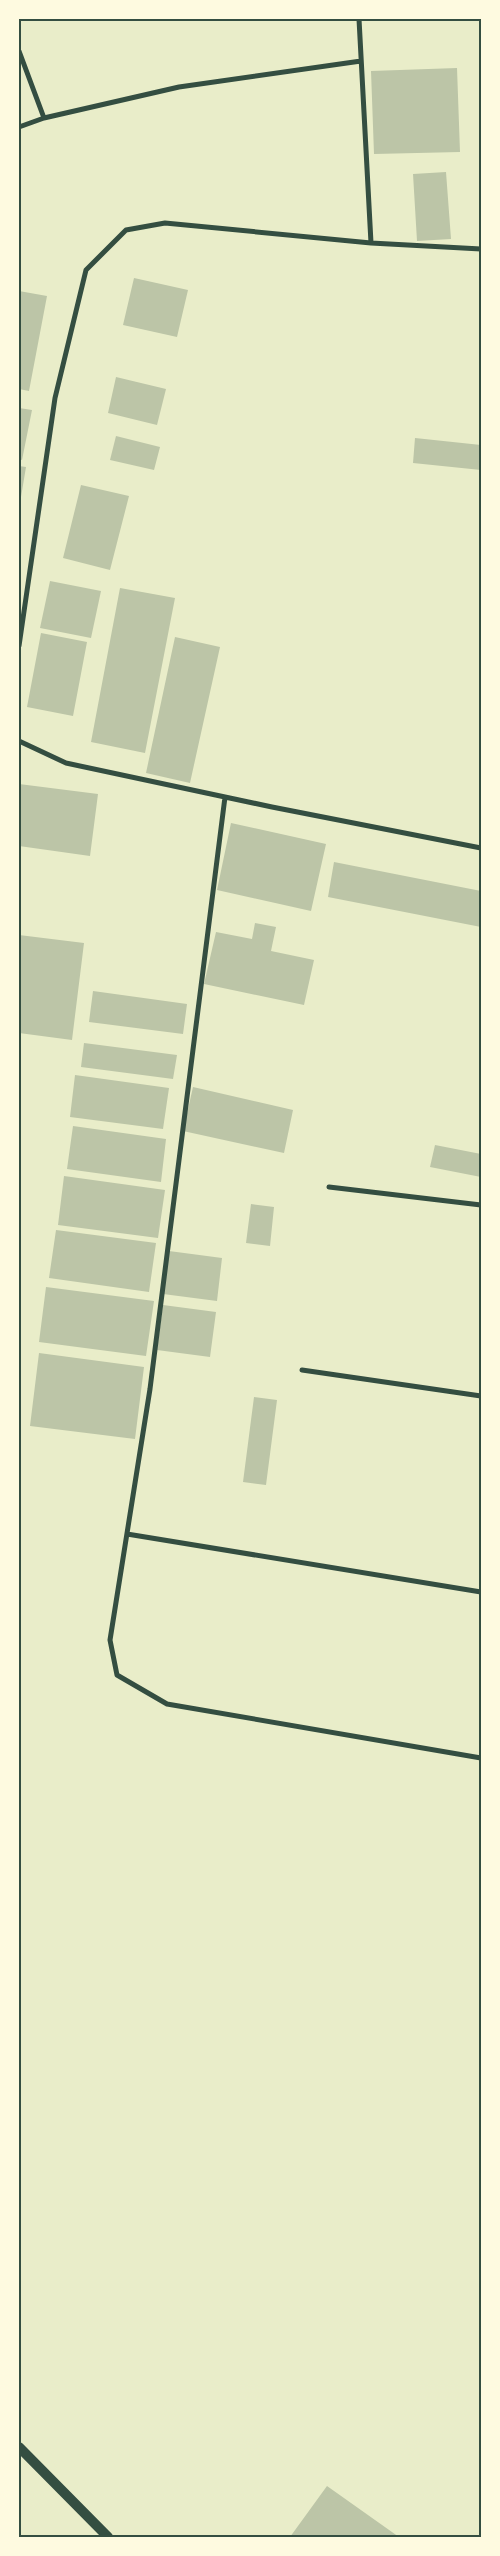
<svg xmlns="http://www.w3.org/2000/svg" width="500" height="2556" font-family="'Noto Serif',serif">
  <style>
    .building { fill: #bcc5a7 }
    .lines { fill: none; stroke-linecap: round; stroke-linejoin: round }
    .minor { stroke: #344e41; stroke-width: 5 }
    .secondary { stroke: #344e41; stroke-width: 10 }
    .neatline { fill: none; stroke: #344e41; stroke-width: 2 }
  </style>
  <rect width="100%" height="100%" fill="#e9edc9"/>
  <path class="building" d="M457,68L460,152L374,154L371,71Z
    M446,172L451,239L417,241L413,174Z
    M134,278L188,290L177,337L123,325Z
    M19,291L47,296L29,391L19,389Z
    M116,377L166,389L157,425L108,413Z
    M19,408L32,410L22,460L19,459Z
    M116,436L160,447L154,470L110,460Z
    M415,438L481,445V470L413,463Z
    M19,466L26,467L20,503H19Z
    M81,485L129,496L110,570L63,558Z
    M50,581L101,591L91,638L40,628Z
    M120,588L175,598L145,753L91,742Z
    M41,633L87,642L73,716L27,707Z
    M175,637L220,647L190,783L146,773Z
    M19,784L98,794L90,856L19,846Z
    M231,823L326,844L311,911L217,890Z
    M334,862L481,891V927L328,897Z
    M255,923L276,927L271,951L314,960L304,1005L204,984L216,932L252,939Z
    M19,935L84,943L72,1040L19,1033Z
    M93,991L187,1004L183,1034L89,1022Z
    M84,1043L177,1055L173,1079L81,1067Z
    M75,1075L169,1088L163,1129L70,1117Z
    M193,1087L293,1110L284,1153L183,1131Z
    M73,1126L166,1139L161,1182L67,1169Z
    M435,1145L481,1154V1177L430,1167Z
    M64,1176L165,1190L158,1238L58,1225Z
    M251,1204L274,1207L270,1246L246,1243Z
    M56,1230L156,1243L149,1292L49,1278Z
    M169,1251L222,1258L217,1301L163,1294Z
    M46,1287L154,1301L146,1356L39,1342Z
    M163,1305L216,1312L210,1357L157,1350Z
    M39,1353L144,1367L135,1439L30,1426Z
    M254,1397L277,1400L266,1485L243,1482Z
    M327,2486L399,2537H290Z"/>
  <g class="lines">
    <path class="minor" d="M359,19L371,243
      M19,51L44,118
      M19,127L44,118L179,87L361,61
      M19,646L55,398L86,270L126,230L165,223L371,243L481,249
      M19,741L66,763L272,807L481,848
      M225,797L150,1389L110,1640L117,1675L167,1704L481,1758
      M329,1187L481,1205
      M302,1370L481,1396
      M127,1534L481,1592"/>
    <path class="secondary" d="M19,2447L108,2537"/>
  </g>
  <rect width="500" height="2556" fill="none" stroke="#fefae0" stroke-width="40"/>
  <rect x="20" y="20" width="460" height="2516" class="neatline"/>
</svg>
